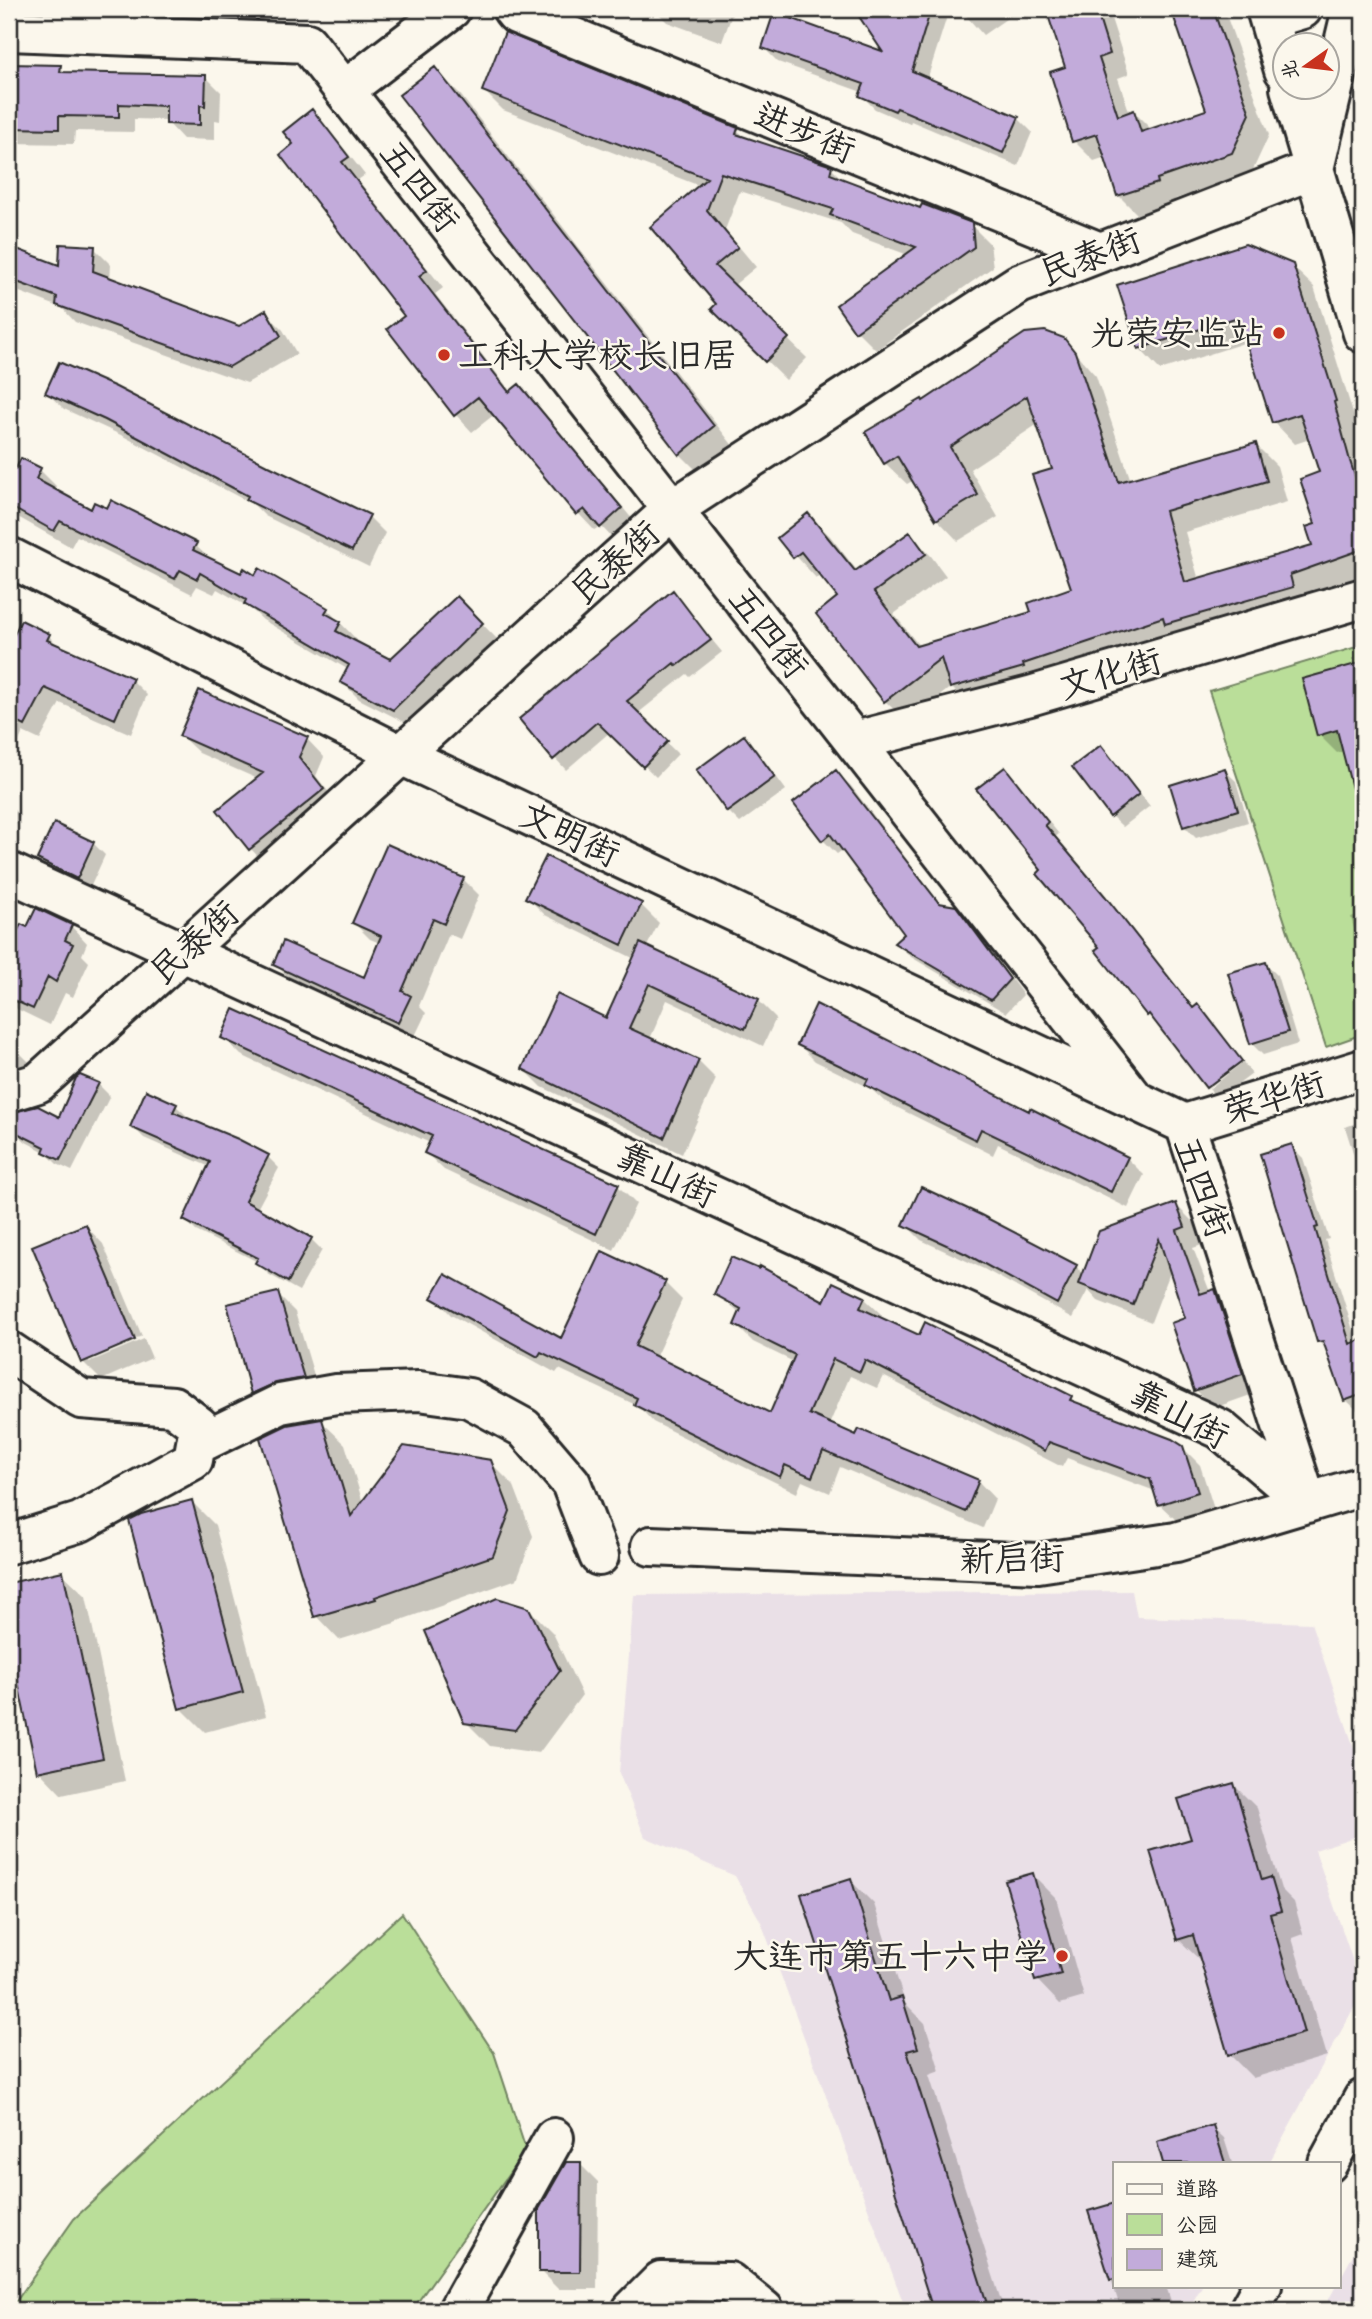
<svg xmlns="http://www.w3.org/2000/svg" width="1372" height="2319" font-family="Caveat,'LXGW WenKai TC',sans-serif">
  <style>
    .built { fill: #eae0e7 }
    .green { fill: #bade99; stroke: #728462; stroke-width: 2 }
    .shadow { fill: #0003 }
    .building { fill: #c2abda; stroke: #2b2b2b; stroke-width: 2 }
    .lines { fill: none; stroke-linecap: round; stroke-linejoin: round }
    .minor-casing { stroke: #2b2b2b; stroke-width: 44 }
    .major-casing { stroke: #2b2b2b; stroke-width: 44 }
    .minor { stroke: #fbf7ec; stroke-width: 38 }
    .major { stroke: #fbf7ec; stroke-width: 38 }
    .poi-dot { fill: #c8321e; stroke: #fbf7ec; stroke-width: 2.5 }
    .labels { text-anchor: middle; stroke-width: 5; stroke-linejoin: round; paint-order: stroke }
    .street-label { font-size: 35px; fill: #2b2b2b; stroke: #fbf7ec }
    .poi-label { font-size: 35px; fill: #2b2b2b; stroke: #fbf7ec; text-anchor: end }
  </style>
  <rect width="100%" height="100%" fill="#fbf7ec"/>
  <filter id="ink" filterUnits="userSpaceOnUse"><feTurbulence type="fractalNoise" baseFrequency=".0143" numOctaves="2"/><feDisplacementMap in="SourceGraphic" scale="14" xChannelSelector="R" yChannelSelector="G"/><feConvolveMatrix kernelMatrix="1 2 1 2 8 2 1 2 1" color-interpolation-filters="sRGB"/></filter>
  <g filter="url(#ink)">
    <path class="built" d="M1132,1591L1137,1617L1311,1623L1363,1774V1834L1315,1850L1363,1991L1269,2163H1115V2286H1202L1188,2310H906L761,1922L735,1876L645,1837L619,1773L634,1595Z
      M1363,2236V2310H1323L1336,2286H1339V2281Z"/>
    <path class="green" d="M1363,645V1034L1326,1047L1209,691Z
      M402,1913L494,2053L526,2150L412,2310H10L74,2219Z"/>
    <path class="shadow" d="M306,9H427L411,17Z
      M654,9H734L722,42L667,22Z
      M856,9H898L901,13L902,9H947L949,10L927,80L1018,118L1032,132L1018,166L911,121L910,124L875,109L861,95L862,92L778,62L764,48L887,54Z
      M960,9H1018L1019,10L983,35Z
      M1048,9H1108L1129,74L1118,78L1130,114L1134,112L1152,130L1208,111L1172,9H1224L1269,135L1252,172L1175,199L1177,203L1138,215L1118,195L1106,157L1094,161L1074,141L1075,93Z
      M9,66L60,67L67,74L205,76L221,92L220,121L215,120V140L183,139L168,123V120L134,119V132L75,131L74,144L9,143Z
      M435,69L459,93L737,451L703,477L680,454Z
      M484,91L737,130L748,140L831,168L845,182L921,210L971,225L990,244L993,267L876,350L857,331L838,305L908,255L852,234L841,223L740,191L725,230L756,267L733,286L807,358L786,380L714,309L718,304L700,186L503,110Z
      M311,111L328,128L365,175L358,180L443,288L435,294L511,392L519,386L536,403L638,526L618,544L601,526L594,530L578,513L495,414L472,432L456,415L389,329L406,316L295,145Z
      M9,248L60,267L94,248L111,265L110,280L239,328L265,312L283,330L297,354L247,383L75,322L62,308L9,288Z
      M1292,266L1314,287L1356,423H1354L1363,457V578L973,709L951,687L907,722L885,701L840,597L821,574L816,578L780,538L808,515L830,536L858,572L910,534L931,556L946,576L894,614L920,647L1033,613L1073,590L1054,470L1038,424L970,469L998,517L958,541L937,519L914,480L907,484L885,463L923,403L1063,339L1096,376L1131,481L1256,445L1277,466L1287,502L1185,532L1199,580L1314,547L1321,473L1310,439L1295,444L1274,422L1247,342L1160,370L1139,348Z
      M9,364L16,372L9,388Z
      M47,393L369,517L385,533L369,567L265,516L254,505L123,436L64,409Z
      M9,466L17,470H40L56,486L55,491L91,511L195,545L212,561L242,576L256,577L260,570L327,609L357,640L355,643L391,662L457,598L499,641L410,725L359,699L342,682L349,670L263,620L250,608L217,589L214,594L197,586L192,594L77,536L71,547L9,512Z
      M673,593L722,652L690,677L687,674L637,714L678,754L656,777L610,732L566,770L555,758Z
      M22,623L49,636L61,649L132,680L147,695L131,734L60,703L40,740L23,732L9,764V649Z
      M1363,664V799L1354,790L1344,751L1337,753L1319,735L1304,680Z
      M181,736L307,739L324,757L316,776L341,808L268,867L251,849L220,810L258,779L199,753Z
      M744,737L756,749L786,790L740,823L728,811L698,770Z
      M1101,747L1150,806L1123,827L1111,816Z
      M1005,769L1059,834L1055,837L1117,910L1194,1009L1198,1007L1210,1018L1241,1060L1207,1086L1148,1014L1043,870Z
      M1224,770L1236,781L1248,822L1196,838L1184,826Z
      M836,772L851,786L942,906L955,908L970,923L1023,995L1006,1013L911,957L897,943L907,934L844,849L837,854L823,840Z
      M9,805L20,816L9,841Z
      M55,825L93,843L105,855L89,890L51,870L40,858Z
      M546,858L641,905L659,923L646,948L758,1000L776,1018L763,1046L667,1000L650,1039L698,1061L716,1079L682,1154L542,1087L524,1069L607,1020L635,959L545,915L527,897Z
      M1363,862V888L1356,864Z
      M463,879L479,895L460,939L449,934L419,1006L426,1013L414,1038L291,980L275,964L365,979L380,943L370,939L354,923Z
      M1363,913V947L1357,941L1351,917Z
      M9,918L29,928L71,926L87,943L82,955L89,962L73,997L65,993L50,1025L17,1009L9,1001Z
      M1266,964L1277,975L1298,1044L1263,1055L1251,1043Z
      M223,1037L618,1186L636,1204L614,1250L444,1170L426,1153L430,1143L241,1055Z
      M799,1045L1030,1113L1127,1158L1144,1175L1128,1208L998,1144L993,1155L884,1101L870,1088L815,1061Z
      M9,1047L17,1050L29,1062L21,1080L9,1086Z
      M1243,1062L1252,1074L1219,1099L1209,1089Z
      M98,1084L110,1096L72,1171L57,1164L45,1152L26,1142L14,1131L60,1119Z
      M175,1105L187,1116L185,1119L268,1157L279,1168L257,1209L311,1239L322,1250L299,1291L268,1274L258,1262L196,1231L185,1220L210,1167L144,1138L133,1127Z
      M1363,1121V1184L1345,1127Z
      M1291,1146L1303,1158L1329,1239L1325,1240L1357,1343L1363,1342V1409L1358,1411L1346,1400L1329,1352L1319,1342Z
      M1176,1205L1194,1223L1202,1245L1193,1248L1210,1292L1215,1291L1232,1309L1259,1392L1214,1408L1196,1390L1187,1319L1171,1270L1151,1322L1098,1301L1088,1290L1073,1318L984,1269L921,1240L905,1224L1076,1266L1084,1275Z
      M86,1226L103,1244L142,1336L89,1358V1362L144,1339L152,1358L101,1380L83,1362Z
      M665,1283L682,1300L655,1358L771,1415L794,1362L753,1342L736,1325L741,1315L716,1293L825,1304L864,1298L882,1315L880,1319L1071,1398L1078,1405L1182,1447L1200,1465L1214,1509L1177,1521L1159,1504L1155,1491L1067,1458L1062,1467L883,1376L877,1388L850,1376L829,1425L857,1437L978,1481L995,1499L983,1528L840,1467L830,1493L802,1481L797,1493L653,1422L638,1406L559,1369L556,1373L451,1315L434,1297L561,1340Z
      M277,1294L295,1312L320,1395L270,1410L253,1393Z
      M321,1421L345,1444L363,1503L490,1462L514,1486L533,1536L517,1579L398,1621V1622L339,1640L316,1616Z
      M192,1502L215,1525L266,1716L205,1732L181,1708Z
      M62,1573L86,1596L125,1781L62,1795L39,1771L9,1633V1584Z
      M529,1609L553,1633L582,1695L539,1753L490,1746L466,1722Z
      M1234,1785L1257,1808L1281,1889L1294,1902L1303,1934L1292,1938L1327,2056L1253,2078L1229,2054L1203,1963L1178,1939L1193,1841Z
      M1033,1875L1056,1898L1084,1997L1060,2004L1037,1980Z
      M850,1880L874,1904L905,2003L925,2023L940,2071L929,2075L1004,2310H935L803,1895Z
      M1212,2127L1224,2138L1232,2163H1165L1159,2144Z
      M580,2164L598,2182L597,2289H558L540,2271Z
      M1115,2205V2286H1166L1174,2310H1125L1119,2304L1090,2212Z
      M670,2306L708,2309V2310H665Z"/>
    <path class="building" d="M854,9H931L912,71L1019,117L1003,153L897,108L895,111L859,96L864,84L762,48L774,12L882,51Z
      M1046,9H1096L1110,54L1099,58L1118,116L1134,110L1141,132L1206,110L1171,9H1213L1250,114L1232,153L1157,179L1158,183L1117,196L1097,134L1072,142L1050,72L1065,67Z
      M505,32L738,128L736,134L832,166L830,174L920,208L922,204L972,223L974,247L855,332L836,305L916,247L830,215L833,209L721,173L707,210L738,247L715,266L789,338L765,362L711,309L716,304L650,227L707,178L482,91Z
      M9,64L61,65L60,72L206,75L205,106L200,105V125L166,124V106L119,104V117L59,116V129L9,128Z
      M435,67L714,426L679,455L399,95Z
      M312,109L349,157L342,162L427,270L419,276L509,392L519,384L622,508L600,528L584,509L576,515L478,397L454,416L387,329L404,316L280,155L293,144L283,132Z
      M60,244L95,246L93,271L239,326L266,310L281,336L229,367L56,305L57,297L9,279V246L59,265Z
      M1245,244L1293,264L1336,401L1334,402L1350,461L1363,500V549L1290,575L1293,587L1165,624L1163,617L1023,664L1024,667L950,688L941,658L884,702L816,614L837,597L801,552L793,558L777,538L808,513L855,571L910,532L926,554L874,592L916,646L1031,612L1028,603L1071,588L1032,475L1052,469L1027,396L950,447L978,495L936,520L897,456L884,464L865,432L922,399L923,401L1025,333L1045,331L1064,338L1075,352L1119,482L1256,443L1267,481L1165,511L1185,582L1312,545L1306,527L1315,524L1300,479L1319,472L1300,414L1272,423L1238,317L1138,349L1117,285Z
      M59,362L116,387L269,466L370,515L352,551L246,500L248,496L105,420L45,393Z
      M21,458L41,468L36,479L91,509L94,502L107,508L111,500L197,543L193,550L241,573L244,568L255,575L259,568L328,608L325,613L341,622L336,631L390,659L457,596L483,623L393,710L340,682L349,665L244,604L246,600L200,573L197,579L180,570L175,579L60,521L54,531L9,506V464L16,468Z
      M673,590L711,640L677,666L674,663L627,701L668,741L643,767L597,722L553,760L519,719Z
      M21,620L50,634L47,640L133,678L115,719L45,688L25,726L9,718V645Z
      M1363,662V799L1355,800L1337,730L1317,736L1302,679Z
      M199,690L308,737L299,757L324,789L249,850L217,810L263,773L179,736Z
      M744,735L775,777L727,812L696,770Z
      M1101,745L1139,794L1110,817L1072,767Z
      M1005,767L1048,822L1045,825L1105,896L1193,1008L1198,1004L1242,1061L1206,1088L1149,1014L1147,1016L1095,950L1099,947L1037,874L1041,870L976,789Z
      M1225,768L1238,810L1183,827L1170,785Z
      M836,770L939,903L956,906L1010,979L991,1000L894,943L904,934L830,834L822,841L793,803Z
      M54,823L94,842L77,879L37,859Z
      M387,844L464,878L444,924L433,919L402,991L411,996L398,1023L273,965L283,941L364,977L381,936L352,923Z
      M546,856L642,903L622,945L525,898Z
      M36,908L72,925L65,940L73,944L56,982L48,977L33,1009L9,998V969L17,952L9,947L21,924L27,927Z
      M640,943L759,999L745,1029L649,984L629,1028L699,1060L664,1138L522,1069L557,994L606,1018Z
      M1266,962L1288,1032L1250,1044L1228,973Z
      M816,1004L1029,1111L1030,1108L1128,1157L1111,1192L981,1129L976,1140L865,1085L868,1079L797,1045Z
      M234,1009L619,1184L596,1234L424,1153L432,1136L221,1038Z
      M80,1075L99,1083L60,1160L43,1152L45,1147L9,1129V1113L38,1106L59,1117L76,1078Z
      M146,1090L177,1104L173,1112L238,1139L269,1155L245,1201L312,1238L288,1282L255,1263L258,1258L183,1220L210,1162L130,1127Z
      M1292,1144L1318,1227L1315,1228L1350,1344L1363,1339V1394L1344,1401L1323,1341L1317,1342L1260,1154Z
      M921,1187L981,1215L1077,1265L1057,1304L966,1254L903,1225Z
      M1176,1203L1185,1227L1177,1230L1200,1294L1215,1289L1243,1374L1194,1391L1171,1323L1185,1318L1159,1239L1133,1305L1079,1284L1099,1231Z
      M86,1224L135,1340L81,1363L32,1246Z
      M602,1251L666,1281L635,1346L770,1413L795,1355L734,1325L741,1309L714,1294L731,1257L759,1269L760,1266L824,1301L833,1282L865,1297L860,1308L919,1335L925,1322L1072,1396L1070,1400L1172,1439L1183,1446L1198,1492L1158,1505L1150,1479L1049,1442L1045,1451L865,1360L860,1372L833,1359L809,1414L856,1435L859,1429L979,1480L966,1512L823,1451L812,1477L785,1465L780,1477L634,1405L637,1398L541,1352L538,1357L431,1298L445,1274L561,1338Z
      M278,1292L304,1378L276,1383L251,1394L227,1304Z
      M322,1419L351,1516L404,1446L491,1460L510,1511L493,1556L375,1597L376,1599L314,1617L260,1438L287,1425Z
      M192,1500L243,1692L179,1709L129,1520L141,1514Z
      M63,1571L103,1758L37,1772L9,1641V1583Z
      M497,1598L529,1608L560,1671L515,1730L464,1723L425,1631Z
      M1234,1783L1262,1880L1271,1877L1281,1911L1270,1914L1304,2033L1228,2055L1193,1935L1177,1940L1150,1851L1191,1839L1178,1799Z
      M1033,1873L1061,1974L1035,1981L1005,1881Z
      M851,1878L889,2001L902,1997L918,2048L907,2051L989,2310H933L801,1894Z
      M1213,2125L1225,2163H1163L1157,2142Z
      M566,2162H581L580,2272H539V2209Z
      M1115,2203V2279L1110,2280L1088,2211Z"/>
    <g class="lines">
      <g class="minor-casing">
        <path id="minor" d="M512,9L516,14L1100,252
          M1266,9L1284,70
          M1269,19L1302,9
          M9,31L307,43L1136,1101L1185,1124L1307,1503
          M1290,88L1363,333
          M345,90L451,9
          M9,557L401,755L1128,1097
          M855,741L1030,696L1363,598
          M9,872L1220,1429L1307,1503
          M9,1092L38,1083L673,509L1019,284L1314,169L1352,9
          M1185,1124L1363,1069
          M9,1351L81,1399L173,1406L199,1426L193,1460L80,1522L9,1544
          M196,1445L280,1404L336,1394L419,1391L469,1398L524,1428L571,1483L599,1556
          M651,1546L1038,1563L1176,1542L1363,1486
          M458,2310L554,2138
          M632,2310L661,2281L729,2282L764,2310"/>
      </g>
      <g class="major-casing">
        <path id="major" d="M1328,2163L1363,2099
          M1249,2310L1262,2286"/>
      </g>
      <use href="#minor" class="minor"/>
      <use href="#major" class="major"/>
    </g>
  </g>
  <g class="poi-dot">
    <circle cx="1279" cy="333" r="7"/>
    <circle cx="444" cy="355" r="7"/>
    <circle cx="1062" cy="1956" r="7"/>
  </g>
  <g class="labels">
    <g class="street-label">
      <text transform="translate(805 132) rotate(22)" y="12">进步街</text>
      <text transform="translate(420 186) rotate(52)" y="12">五四街</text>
      <text transform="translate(1090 256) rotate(-21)" y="12">民泰街</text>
      <text transform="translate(615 562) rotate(-42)" y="12">民泰街</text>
      <text transform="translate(769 632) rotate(52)" y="12">五四街</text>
      <text transform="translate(1110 673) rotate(-16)" y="12">文化街</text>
      <text transform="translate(570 834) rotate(25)" y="12">文明街</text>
      <text transform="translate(194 942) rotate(-42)" y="12">民泰街</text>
      <text transform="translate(1274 1097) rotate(-17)" y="12">荣华街</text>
      <text transform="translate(667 1175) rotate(25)" y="12">靠山街</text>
      <text transform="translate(1203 1187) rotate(70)" y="12">五四街</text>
      <text transform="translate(1180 1414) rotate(28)" y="12">靠山街</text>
      <text transform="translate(1012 1558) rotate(-1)" y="12">新启街</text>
    </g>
    <g class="poi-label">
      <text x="1265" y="345">光荣安监站</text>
      <text x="458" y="367" text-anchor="start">工科大学校长旧居</text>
      <text x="1048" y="1968">大连市第五十六中学</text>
    </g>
  </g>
  <rect width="1372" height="2319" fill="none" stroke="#fbf7ec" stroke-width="35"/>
  <rect x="18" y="18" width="1337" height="2284" fill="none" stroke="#2b2b2b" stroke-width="2.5" filter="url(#ink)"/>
  <rect x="1113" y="2162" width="228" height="126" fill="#fbf7ec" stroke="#a8a59f" stroke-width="2"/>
  <rect x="1127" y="2184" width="35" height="10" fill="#fbf7ec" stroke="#a8a59f" stroke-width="2"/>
  <text x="1176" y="2196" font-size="21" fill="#2b2b2b">道路</text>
  <rect x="1127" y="2214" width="35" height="21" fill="#bade99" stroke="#a8a59f" stroke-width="2"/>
  <text x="1176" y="2232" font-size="21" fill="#2b2b2b">公园</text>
  <rect x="1127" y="2249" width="35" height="21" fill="#c2abda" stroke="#a8a59f" stroke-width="2"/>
  <text x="1176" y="2266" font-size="21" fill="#2b2b2b">建筑</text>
  <g transform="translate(1306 66) rotate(256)"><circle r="33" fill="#fbf7ec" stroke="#a8a59f" stroke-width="2"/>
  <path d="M0-5L12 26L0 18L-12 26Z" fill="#c8321e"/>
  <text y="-10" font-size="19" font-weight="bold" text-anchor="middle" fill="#2b2b2b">北</text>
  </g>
</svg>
